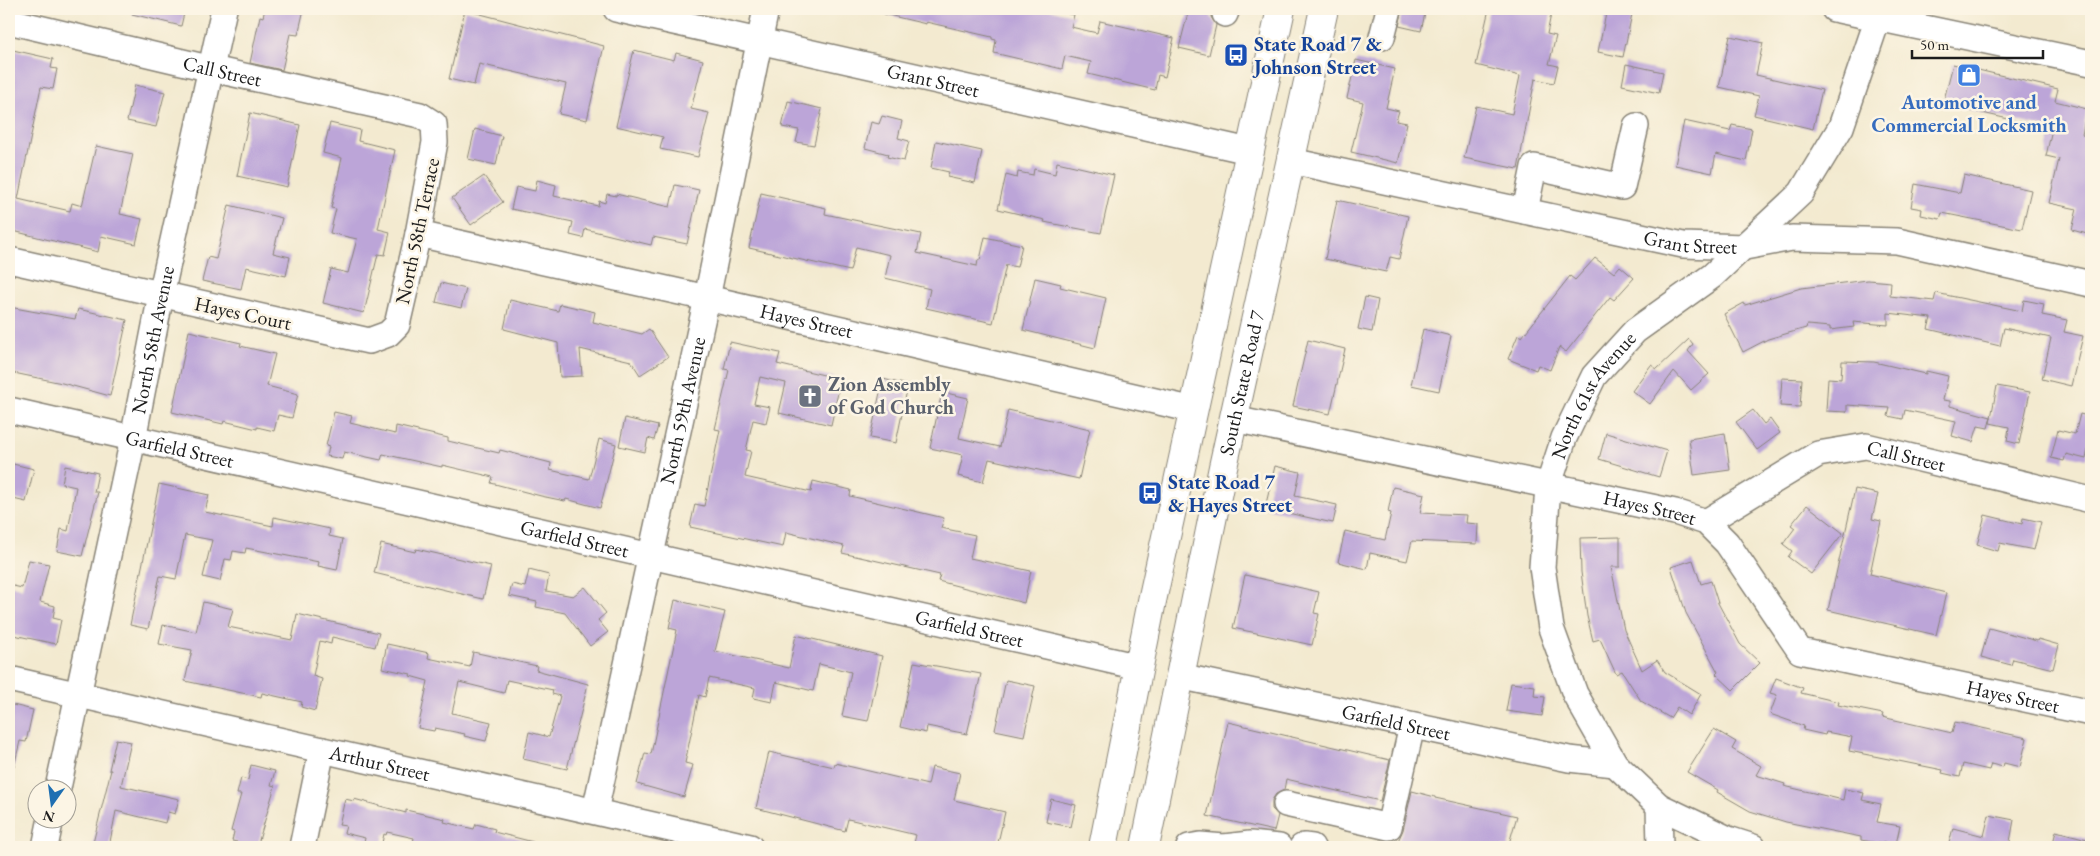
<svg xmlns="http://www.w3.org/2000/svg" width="2100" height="856" font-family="'EB Garamond',serif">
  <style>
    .building { fill: #bca5d8 }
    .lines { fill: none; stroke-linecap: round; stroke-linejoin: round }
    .minor-casing { stroke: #888376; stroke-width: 28 }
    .major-casing { stroke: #888376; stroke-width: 30 }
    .minor { stroke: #fff; stroke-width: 25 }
    .major { stroke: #fff; stroke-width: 28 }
    .labels { text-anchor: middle; stroke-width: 5; stroke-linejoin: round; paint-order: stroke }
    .transit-label { font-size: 20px; font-weight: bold; fill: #164399; stroke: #fcf5e5; text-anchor: start }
    .street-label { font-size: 20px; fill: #1c1c1c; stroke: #fcf5e5 }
    .shop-label { font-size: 20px; font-weight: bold; fill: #366cbe; stroke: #fcf5e5 }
    .worship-label { font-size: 20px; font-weight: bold; fill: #5b616d; stroke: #fcf5e5; text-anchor: start }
  </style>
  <rect width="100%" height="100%" fill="#fcf5e5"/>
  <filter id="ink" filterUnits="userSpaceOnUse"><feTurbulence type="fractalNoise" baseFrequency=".02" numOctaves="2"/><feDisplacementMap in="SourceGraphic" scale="10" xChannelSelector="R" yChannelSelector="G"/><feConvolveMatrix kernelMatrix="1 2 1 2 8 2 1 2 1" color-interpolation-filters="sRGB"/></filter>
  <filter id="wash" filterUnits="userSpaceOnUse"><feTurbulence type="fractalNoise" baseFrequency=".0096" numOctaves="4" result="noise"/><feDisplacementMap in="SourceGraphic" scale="20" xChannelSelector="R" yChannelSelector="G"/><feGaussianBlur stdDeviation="1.12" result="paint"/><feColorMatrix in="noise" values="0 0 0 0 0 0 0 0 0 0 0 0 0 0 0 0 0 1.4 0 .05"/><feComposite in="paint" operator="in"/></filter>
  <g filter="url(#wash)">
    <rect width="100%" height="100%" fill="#f3ead0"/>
    <g id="blocks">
      <path class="building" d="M133,9H185L181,26L132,14Z
        M265,9H304L298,35L290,34L282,70L250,63L260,16L263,17Z
        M884,9H1046L1074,15L1071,27L1097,33L1100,21L1174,38L1165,77L1158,75L1155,90L1088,74L1091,62L1065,56L1062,69L994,53L996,40L992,39V37L926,22V24L884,14Z
        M1189,9H1212L1211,17L1216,25L1209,55L1179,48Z
        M1403,9H1426L1421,31L1399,26Z
        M1489,9H1552L1547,34L1556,36L1549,64L1558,66L1554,83L1535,79L1518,169L1464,158L1476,106L1512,114L1520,76L1476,65Z
        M1607,9H1633L1623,57L1598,52Z
        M465,10L604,46L587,120L559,114L566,84L479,64L474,85L449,79Z
        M1730,36L1763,43L1756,75L1822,90L1813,129L1754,115L1759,96L1719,87Z
        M13,50L53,59L51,68L57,69L53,89L41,87L18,199L70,211L72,203L82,206L96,146L133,154L120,214L142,219L136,244L101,236L98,252L9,230V69Z
        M634,50L674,60L676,53L703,60L691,109L709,113L698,157L660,149L663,137L616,126Z
        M1356,60L1395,69L1386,108L1399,111L1396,121L1407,123L1398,163L1351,152L1363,102L1347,98Z
        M1626,64L1663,72L1659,93L1622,85Z
        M1953,64L2058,89L2055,101L2087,109L2082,135L2091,137V235L2072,230L2077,209L2049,203L2059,159L2046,156L2052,129L1943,104Z
        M135,85L165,92L156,127L127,121Z
        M788,101L822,109L814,145L796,142L799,130L782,127Z
        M250,113L300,125L287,187L237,176Z
        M882,116L902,121L898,138L909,141L904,161L887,157L888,154L865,148L871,122L879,124Z
        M1684,121L1730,131L1732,125L1752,129L1746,161L1716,154L1712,173L1675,165Z
        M330,123L360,130L358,141L395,150L378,229L390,232L385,255L378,254L364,313L323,303L331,269L348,273L357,239L330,233L336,209L331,208L342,158L323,153Z
        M475,129L502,136L496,165L468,159Z
        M936,141L982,151L975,183L947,177L949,172L931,168Z
        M1057,162L1114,175L1101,233L1044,222L1045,220L998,209L1006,175L1017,178L1018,172L1033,175L1034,169L1055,174Z
        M1964,175L2031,190L2022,229L1942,213L1940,219L1921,215L1922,209L1911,207L1915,184L1960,193Z
        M484,176L503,202L471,225L452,198Z
        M537,180L556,185L554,196L598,206L599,201L605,203L607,194L616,196V194L670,207L675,185L699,190L687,244L653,237L651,245L585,229L583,238L570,235L573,222L511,209L516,187L535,191Z
        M761,193L826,208L825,214L921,234L917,253L977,266L978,260H980L985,237L1022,245L1017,267L1006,265L993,323L926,308L930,289L885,278L890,255L856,247L850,271L749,248Z
        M1337,200L1408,216L1399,259L1390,257L1386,272L1325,259Z
        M229,205L282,218L273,253L290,257L286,276L246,267L241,289L202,281L208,257L216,259Z
        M1595,258L1614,273L1620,266L1634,278L1614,300L1610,297L1566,352L1559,347L1550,370L1538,365L1536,370L1508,359L1518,335L1522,337L1570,276L1575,280Z
        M1035,278L1061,284L1060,287L1106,298L1095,348L1023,330Z
        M1868,280L1891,282L1890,296L1934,301L1936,293L2022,311L2024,300L2044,304L2042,315L2067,320L2064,332L2083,336L2071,386L2042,379L2051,338L2004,328L2000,346L1928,329L1931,318L1888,313V325L1853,322L1854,327L1830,330V327L1807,325L1806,328L1768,339L1743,352L1724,314L1744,303L1745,305L1801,288Z
        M441,283L466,289L461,308L436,302Z
        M1365,297L1378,300L1372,332L1358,329Z
        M510,300L558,311L560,304L595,312L593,322L642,334L649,329L668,357L640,375L631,361L580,349L582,376L560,377L558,343L504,329Z
        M9,307L75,319L78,309L127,320L110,396L62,383L9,372Z
        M1423,329L1451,336L1439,391L1411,385Z
        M189,331L241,343L240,346L275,354L267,386L298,394L292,418L278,415L274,431L257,427V429L224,421L223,424L172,412Z
        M1689,339L1693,344L1688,351L1709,374L1691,390L1674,371L1650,404L1632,391L1651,365L1657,369Z
        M1308,340L1345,349L1330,414L1293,406Z
        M730,342L780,353L777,364L841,379L831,425L779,413L786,383L760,377L754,404L770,407L766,423L753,420L746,450L751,451L745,477L811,492L813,481L851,490L850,496L944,518L941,528L975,535L970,558L1031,571L1024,603L938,581L940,575L842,553L844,546L786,532L783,547L690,527L695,504L704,506L720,430L715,429L729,370L724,369Z
        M1842,361L1874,362L1926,374V371L1948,376L1943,400L1950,401V406L1991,417L1988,428L1978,426L1973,442L1952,436L1956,421L1905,410L1903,419L1888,416L1890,408L1847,405V412L1826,411L1828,378L1841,379Z
        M1782,378L1802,379L1800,407L1780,406Z
        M883,379L908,385L896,443L870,438Z
        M1997,386L2030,392L2019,444L2007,441L2009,427L1990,423Z
        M942,392L968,398L959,438L1000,447L1008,410L1090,429L1079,479L989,459L983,482L958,476L963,455L930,448Z
        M1753,410L1764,424L1770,419L1780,433L1757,450L1736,422Z
        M334,412L352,416L350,423L395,434L396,426L448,438V441L499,453L500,450L551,463L550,470L589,479L599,439L616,444L600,508L566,499L565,501L541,496L491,483L493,477L442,465V467L383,454L381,460L344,452L342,459L327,456L329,447L326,446Z
        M2080,414L2091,417V434L2086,459L2066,454L2064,461L2051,458L2058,430L2075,434Z
        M625,418L658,426L654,440L648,438L645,452L619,446Z
        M1606,433L1667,451L1659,477L1599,459Z
        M1725,433L1730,470L1694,475L1689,439Z
        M9,463L34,469L26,502L9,498Z
        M65,466L98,473L94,492H98L82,556L57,551L61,529L68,531L76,487L62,484Z
        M1275,466L1300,472L1295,496L1337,505L1333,523L1265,508Z
        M159,484L209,495L205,512L273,526L274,517L330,529L329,536L343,539L337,570L318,566L319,562L246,548L245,553L233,551L231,560L225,559L220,581L203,577L212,540L185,535L176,579L160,576L148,629L130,625Z
        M1393,487L1424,494L1420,513L1467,515L1466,523L1478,524L1477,544L1412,541L1407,561L1370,553L1367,569L1338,562L1345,531L1385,540L1391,513L1388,512Z
        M1855,489L1878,494L1872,519L1881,521L1870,574L1946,593L1936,635L1828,610Z
        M1807,505L1843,533L1811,574L1788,557L1792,551L1783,544L1795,528L1791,525Z
        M1985,515L2022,524L2023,518L2041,522L2034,550L2000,543L1998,551L1977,545Z
        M1620,537V567H1611L1624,630L1642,670L1657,660L1665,672L1701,694L1689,715L1677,707L1670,718L1641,701L1622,671L1616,674L1600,639L1593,641L1587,616L1581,572L1580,538Z
        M381,544L415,552L416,549L491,566L483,599L374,573Z
        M29,560L49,564L40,602L55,606L53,618L61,620L56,644L9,634V585L22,588Z
        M1693,560L1701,584L1711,581L1718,603L1740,644L1760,663L1733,690L1716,674L1718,672L1686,613L1671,567Z
        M529,570L549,575L546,591L573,596L585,587L606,613L598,620L608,632L590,646L565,613L536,607L537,602L509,596L512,584L525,587Z
        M1245,575L1319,592L1314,613L1319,614L1312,645L1233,628Z
        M675,600L725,612L715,651L789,668L796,635L882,656L868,721L842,716L851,672L819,664L813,691L776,682L772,702L753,698L755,688L709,678L705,697L699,695L685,763L693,765L684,797L637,784L645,753L651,754L677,630L669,628Z
        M203,602L233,609L228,627L292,640L297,614L379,633L375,647L332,637L331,644L320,641L313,676L322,679L315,711L301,707L302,702L262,693L261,697L185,681L192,650L159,644L163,625L196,632Z
        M1989,628L2037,641L2038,639L2059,645L2053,669L2013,659L2011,665L1981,657Z
        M387,644L429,653L428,658L470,667L473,652L537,666L536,670L588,684L567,769L523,759L529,732L549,737L560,696L552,694L553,690L507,680L504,693L459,682L452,713L491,722L486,741L464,736L465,734L435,728L434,731L418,728L428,681L410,676L411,674L382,668Z
        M914,662L981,674L967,734L927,726L926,733L900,727Z
        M1776,678L1803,688L1801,693L1839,702L1838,705L1883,714L1882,717L1952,733L1955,722L2027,738L2020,767L2004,763L2003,767L1991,764L1989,770L1963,764L1960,777L1942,773L1943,770L1849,751L1852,737L1826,732L1825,735L1803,730L1804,726L1770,714L1777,695L1770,693Z
        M1006,680L1035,686L1024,736L995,730Z
        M1511,683L1535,686L1534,696L1545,697L1542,716L1506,711Z
        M9,704L33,710L26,742L20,741L14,767L9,766Z
        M1228,722L1390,760L1380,801L1286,779L1284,790L1276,794L1272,800V809L1278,815L1274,831L1207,816Z
        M1714,729L1736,742L1732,749L1761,766L1756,775L1785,784L1784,786L1843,800L1845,789L1864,793L1862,800L1881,804L1877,822L1900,826L1896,844L1883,842V844L1861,840V837L1786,822L1750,811L1717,792L1718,790L1687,772Z
        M116,739L131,742L121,786L179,799L175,814L168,812L165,823L116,811L109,847H92L111,770H109Z
        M769,752L834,767L835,763L928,785L932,767L960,773L954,800L1005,812L997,847H933L914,843L916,835L848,819L845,831L756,808Z
        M251,765L275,771L271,785L275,786L257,847H236L237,842L232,841L234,832L231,831L241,794H237L241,778L248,780Z
        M1412,791L1435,797V798L1517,816L1508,847H1425L1398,841L1403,830Z
        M345,799L354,801V799L406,813V810L445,819L444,822L474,829L476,824L495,829L494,832L533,842V847H412L414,838L387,832L386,835L384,834L381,847H363L365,838L344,833L346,826L339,825Z
        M1051,799L1076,805L1071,827L1046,822Z
        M1989,815L2014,820L2009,847H1948L1953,828L1984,836Z
        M2056,831L2091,840V847H2052Z"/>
    </g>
  </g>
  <g filter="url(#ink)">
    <use href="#blocks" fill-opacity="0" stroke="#888376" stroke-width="1"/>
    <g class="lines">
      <g class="minor-casing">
        <g id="minor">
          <path id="s1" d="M616,9L1249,151"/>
          <path d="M1834,9L2091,63"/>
          <path d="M1225,14L1227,9"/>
          <path id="s2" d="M9,22H13L212,69L420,115L434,124L435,142L418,234L397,325L388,334L369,341L9,260"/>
          <path d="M1382,37L1389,9"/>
          <path id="s3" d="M1291,161L1683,245L1745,247L1792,238L1897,241L2091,284"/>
          <path d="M1525,211L1534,167L1622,187L1636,126"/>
          <path id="s4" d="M418,234L707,298L1194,410"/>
          <path id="s5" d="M9,410L1139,667"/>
          <path id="s6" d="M1234,419L1675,512L1706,522L1727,543L1800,651L2091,713"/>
          <path id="s7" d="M1706,522L1818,454L1866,446L2091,500"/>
          <path id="s8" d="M1179,676L1569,759L1615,764"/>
          <path id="s9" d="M9,679L750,847"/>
          <path id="s10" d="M58,788L133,439L161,295L224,9"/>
          <path d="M1286,804L1389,827L1412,726"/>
          <path d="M1659,806L1728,839L1753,847"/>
          <path id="s11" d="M595,811L707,298L766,9"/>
          <path d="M45,847L51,818"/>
          <path d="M302,847L322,750"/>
          <path d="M1189,847L1200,845L1224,847L1250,844L1279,847"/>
          <path d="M1302,847L1304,846L1312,847"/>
          <path id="s12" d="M1660,847L1659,806L1615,764L1575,694L1551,628L1542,567L1548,487L1564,438L1594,376L1635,331L1712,276L1801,193L1841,127L1881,9"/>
        </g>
      </g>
      <g class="major-casing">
        <g id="major">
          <path d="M1103,847L1152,601L1281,9"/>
          <path id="s13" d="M1145,847L1223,467L1324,9"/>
        </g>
      </g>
      <use href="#minor" class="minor"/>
      <use href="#major" class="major"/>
    </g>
  </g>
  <defs>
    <g id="bus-square" transform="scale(1.25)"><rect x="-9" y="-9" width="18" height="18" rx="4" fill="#1a4fb4" stroke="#fcf5e5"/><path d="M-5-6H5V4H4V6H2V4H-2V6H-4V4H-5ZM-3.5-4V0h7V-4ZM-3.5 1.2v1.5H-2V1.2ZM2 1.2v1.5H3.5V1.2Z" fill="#fff"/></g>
    <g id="shop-square" transform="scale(1.25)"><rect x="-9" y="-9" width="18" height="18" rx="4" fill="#3f7fe0" stroke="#fcf5e5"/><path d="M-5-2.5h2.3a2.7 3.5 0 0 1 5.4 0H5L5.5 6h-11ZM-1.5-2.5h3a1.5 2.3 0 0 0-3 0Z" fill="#fff"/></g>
    <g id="church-square" transform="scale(1.25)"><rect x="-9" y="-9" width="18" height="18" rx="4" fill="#6b7280" stroke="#fcf5e5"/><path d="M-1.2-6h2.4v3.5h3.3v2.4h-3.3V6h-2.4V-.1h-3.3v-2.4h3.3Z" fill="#fff"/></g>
  </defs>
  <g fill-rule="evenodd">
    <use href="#bus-square" x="1236" y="55"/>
    <use href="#shop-square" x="1969" y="75"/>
    <use href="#church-square" x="810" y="396"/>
    <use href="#bus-square" x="1150" y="493"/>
  </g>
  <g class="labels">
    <g class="transit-label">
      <text x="1254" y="51">State Road 7 &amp;<tspan x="1254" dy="23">Johnson Street</tspan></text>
      <text x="1168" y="489">State Road 7<tspan x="1168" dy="23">&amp; Hayes Street</tspan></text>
    </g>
    <g class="street-label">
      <text dy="7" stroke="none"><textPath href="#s2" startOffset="219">Call Street</textPath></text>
      <text dy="7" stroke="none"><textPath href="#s1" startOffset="325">Grant Street</textPath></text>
      <text transform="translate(417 231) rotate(-78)" y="7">North 58th Terrace</text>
      <text dy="7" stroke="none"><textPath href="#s3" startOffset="408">Grant Street</textPath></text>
      <text transform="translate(243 313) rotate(12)" y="7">Hayes Court</text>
      <text dy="7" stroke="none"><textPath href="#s4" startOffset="398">Hayes Street</textPath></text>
      <text dy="7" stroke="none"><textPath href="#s10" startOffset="458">North 58th Avenue</textPath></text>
      <text dy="7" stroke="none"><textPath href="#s13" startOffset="474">South State Road 7</textPath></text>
      <text dy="7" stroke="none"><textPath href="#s12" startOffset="498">North 61st Avenue</textPath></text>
      <text dy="7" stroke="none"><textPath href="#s11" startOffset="410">North 59th Avenue</textPath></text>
      <text dy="7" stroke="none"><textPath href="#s5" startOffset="175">Garfield Street</textPath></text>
      <text dy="7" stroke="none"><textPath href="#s7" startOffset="221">Call Street</textPath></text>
      <text dy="7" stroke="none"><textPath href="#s6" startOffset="425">Hayes Street</textPath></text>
      <text dy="7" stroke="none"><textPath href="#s5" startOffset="580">Garfield Street</textPath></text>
      <text dy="7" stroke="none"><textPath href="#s5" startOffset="985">Garfield Street</textPath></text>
      <text dy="7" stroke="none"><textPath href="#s6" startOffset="861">Hayes Street</textPath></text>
      <text dy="7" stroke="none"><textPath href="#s8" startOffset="222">Garfield Street</textPath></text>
      <text dy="7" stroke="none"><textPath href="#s9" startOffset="380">Arthur Street</textPath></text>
    </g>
    <g class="shop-label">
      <text x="1969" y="109">Automotive and<tspan x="1969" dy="23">Commercial Locksmith</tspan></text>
    </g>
    <g class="worship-label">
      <text x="828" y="391">Zion Assembly<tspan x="828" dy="23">of God Church</tspan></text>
    </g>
  </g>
  <rect width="2100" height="856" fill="none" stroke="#fcf5e5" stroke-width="30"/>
  <g transform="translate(52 804) rotate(194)"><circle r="24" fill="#fcf5e5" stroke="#a29e95"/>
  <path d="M0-4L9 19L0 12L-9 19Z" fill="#1f6fb2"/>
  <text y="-8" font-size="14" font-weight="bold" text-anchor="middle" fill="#1c1c1c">N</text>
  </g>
  <path d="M1912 50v8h131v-8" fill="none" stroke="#1c1c1c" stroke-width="2.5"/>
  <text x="1920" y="50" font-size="15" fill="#1c1c1c" stroke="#fcf5e5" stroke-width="4" paint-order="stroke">50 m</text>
</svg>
